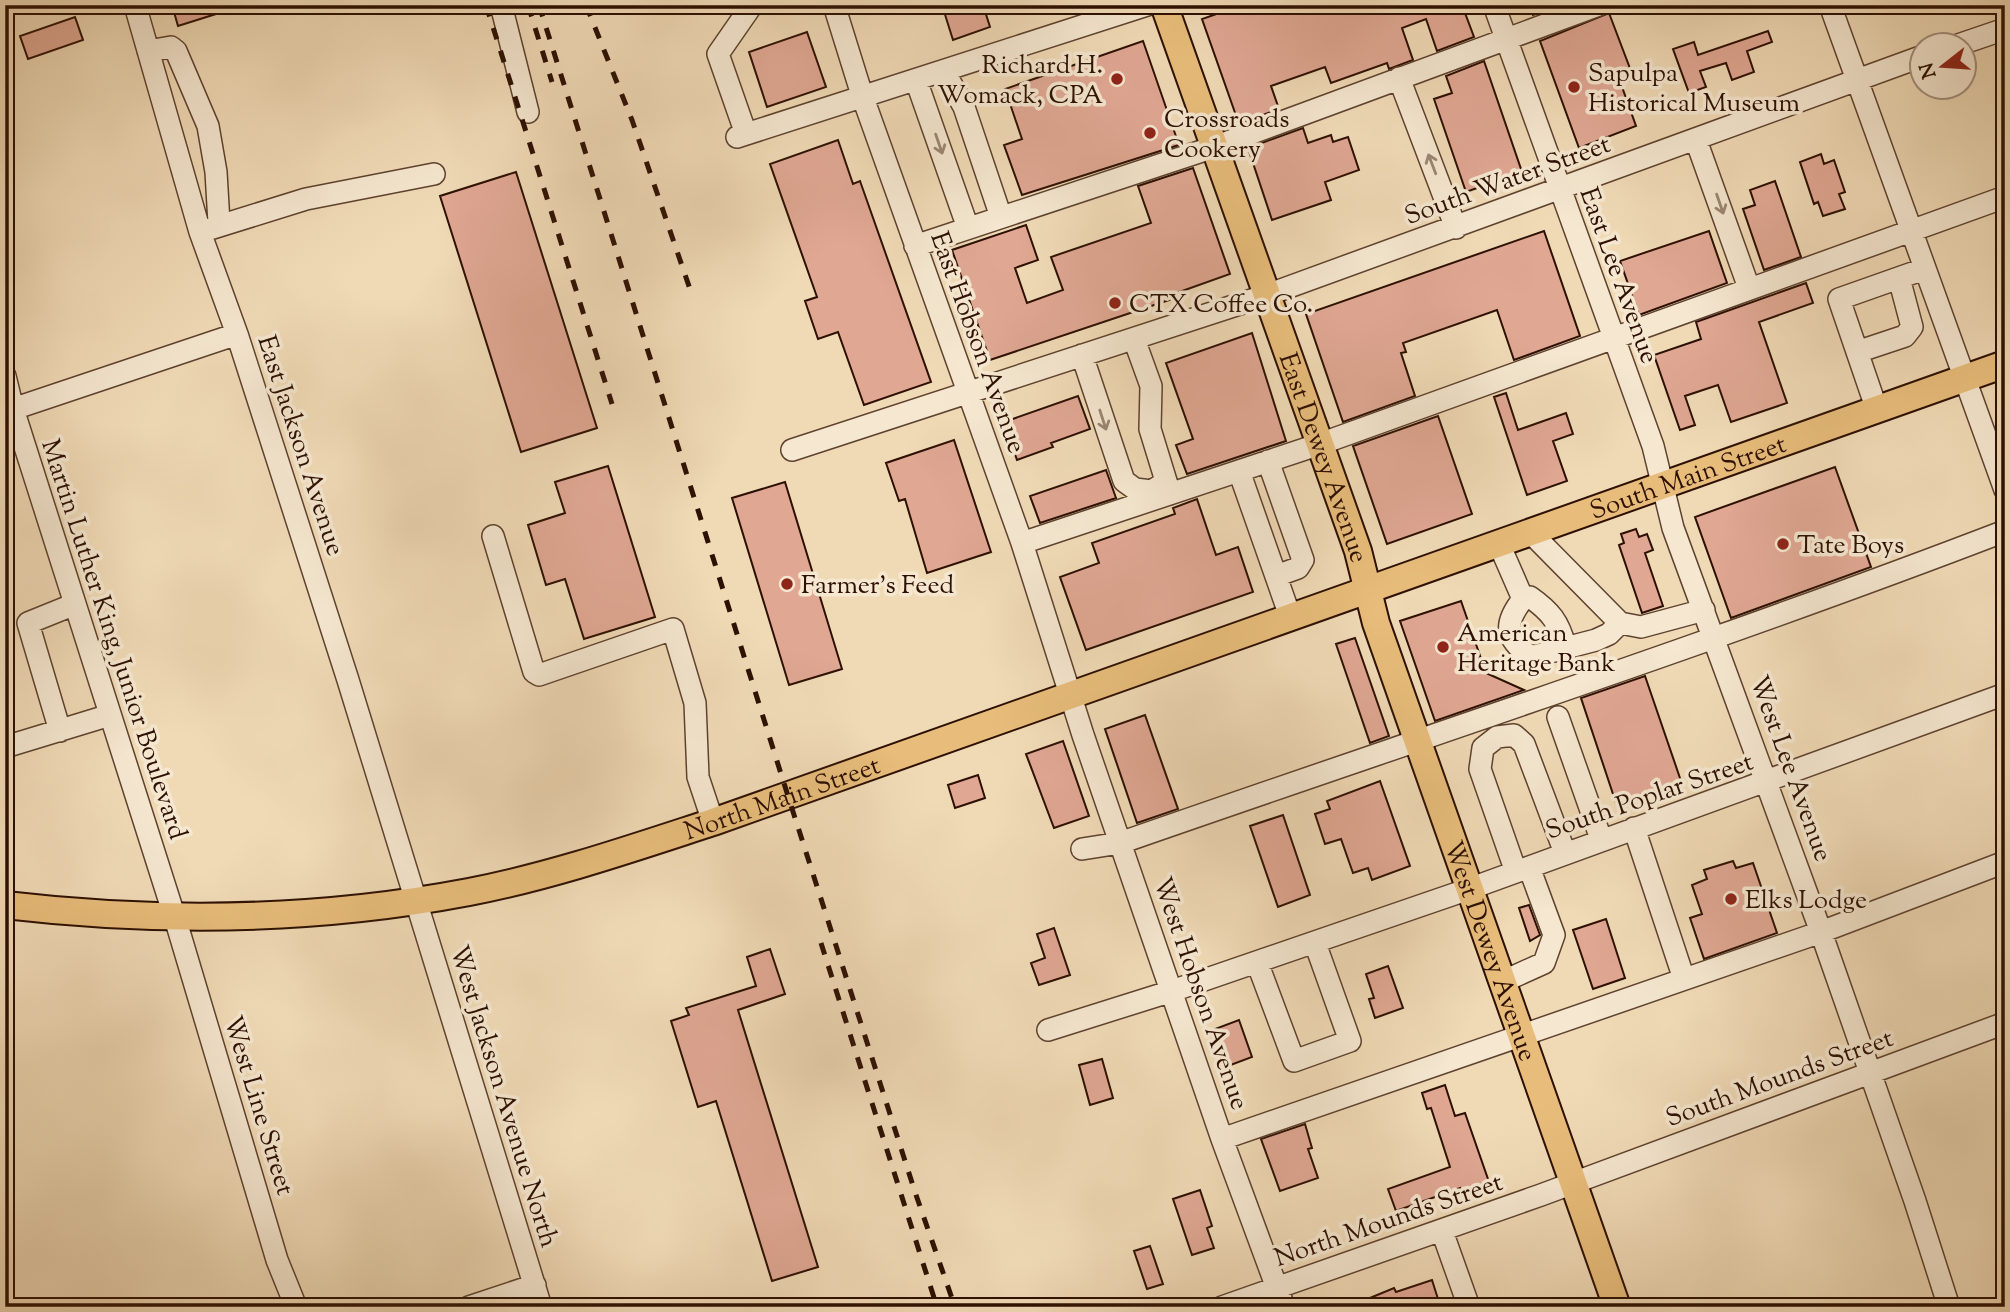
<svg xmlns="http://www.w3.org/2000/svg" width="2010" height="1312" font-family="'Sorts Mill Goudy',serif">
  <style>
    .building { fill: #e0a793; stroke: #2d1002; stroke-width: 2 }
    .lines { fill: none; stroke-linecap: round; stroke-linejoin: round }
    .minor-casing { stroke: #5e422f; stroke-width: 24 }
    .major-casing { stroke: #2d1002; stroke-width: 30 }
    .minor { stroke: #f5e7d0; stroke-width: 21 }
    .major { stroke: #e8bd7b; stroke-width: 26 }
    .rail { stroke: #2d1002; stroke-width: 5; stroke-dasharray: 12 12; stroke-linecap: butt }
    .oneway { stroke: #9b8673 }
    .poi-dot { fill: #8f2418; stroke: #f5e7d0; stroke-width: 2.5 }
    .labels { text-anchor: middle; stroke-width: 7; stroke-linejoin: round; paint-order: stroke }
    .poi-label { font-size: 26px; fill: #2d1002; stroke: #f5e7d0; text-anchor: start }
    .street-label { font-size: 26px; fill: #2d1002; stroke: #f5e7d0 }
  </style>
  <rect width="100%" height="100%" fill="#f0dab6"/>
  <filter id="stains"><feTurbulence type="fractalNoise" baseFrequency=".00286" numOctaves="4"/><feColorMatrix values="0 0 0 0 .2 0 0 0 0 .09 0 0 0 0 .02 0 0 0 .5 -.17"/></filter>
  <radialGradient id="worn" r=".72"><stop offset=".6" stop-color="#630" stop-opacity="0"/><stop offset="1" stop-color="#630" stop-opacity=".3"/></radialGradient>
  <path class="building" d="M172,5H234L235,8L178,26Z
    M942,5H983L990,27L953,40Z
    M1242,5H1462L1474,37L1437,51L1426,19L1402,28L1413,60L1389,69L1387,63L1331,83L1325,67L1271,86L1279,109L1239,124L1202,19Z
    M1530,5H1560L1533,15Z
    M1609,13L1634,79L1621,84L1636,126L1579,148L1540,41Z
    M75,17L83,40L28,59L20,36Z
    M1768,31L1772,42L1747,51L1754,72L1732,80L1726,63L1700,71L1706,87L1689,93L1673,49L1694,42L1698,55Z
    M807,32L826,87L767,107L749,52Z
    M1143,41L1179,145L1022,195L1004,145L1022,139L1005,89Z
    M1484,61L1522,172L1466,192L1434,99L1452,93L1446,76Z
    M1303,128L1308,143L1331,135L1333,142L1348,137L1359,170L1325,182L1331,200L1272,220L1248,148Z
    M838,140L853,184L860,181L931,382L864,405L838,332L818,339L805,301L817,297L770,164Z
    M1821,154L1824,164L1834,160L1845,192L1839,194L1845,209L1823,216L1818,202L1814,204L1800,162Z
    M1193,168L1230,274L1171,295L1172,299L990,360L952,250L1026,225L1038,260L1015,268L1027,303L1063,290L1051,257L1151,223L1138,186Z
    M516,172L597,428L521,452L440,196Z
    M1775,181L1801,257L1764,270L1743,209L1755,205L1750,190Z
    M1544,231L1580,336L1514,360L1497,310L1403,343L1406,352L1401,353L1415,396L1343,422L1306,314Z
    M1709,231L1727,283L1639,315L1620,261Z
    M1806,283L1813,303L1759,322L1787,403L1731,422L1718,385L1685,396L1695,425L1680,430L1654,355L1701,339L1696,322Z
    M1252,333L1286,441L1187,474L1176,445L1193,439L1166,363Z
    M1506,393L1518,430L1566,413L1573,434L1553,441L1567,481L1527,495L1494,397Z
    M1078,396L1090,429L1051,443L1053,447L1017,460L1004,422Z
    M1438,416L1472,514L1387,544L1353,446Z
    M954,440L991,552L927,573L905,499L899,501L886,463Z
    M608,466L655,617L584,639L565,579L546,585L528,525L565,513L555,482Z
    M1835,467L1871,567L1731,618L1695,517Z
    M1106,470L1116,498L1040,523L1030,496Z
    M785,482L842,669L789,685L732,498Z
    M1197,499L1216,555L1238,547L1253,592L1086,650L1060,577L1099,563L1092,543L1175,514L1173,508Z
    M1636,529L1639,537L1647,534L1653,550L1645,553L1663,606L1642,613L1619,545L1624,543L1621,534Z
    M1461,601L1486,673L1524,690L1435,721L1400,621Z
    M1355,638L1389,736L1370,743L1336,644Z
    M1645,676L1681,781L1616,803L1581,698Z
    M1145,715L1178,809L1137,823L1105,729Z
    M1063,741L1089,816L1054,828L1026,754Z
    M978,775L985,798L955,808L948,785Z
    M1380,781L1410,866L1372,880L1368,868L1353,873L1341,839L1325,844L1315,814L1330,809L1327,801Z
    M1283,815L1310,895L1278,907L1250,826Z
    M1733,861L1736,868L1753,863L1777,933L1704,959L1690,918L1702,914L1692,885L1707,879L1704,870Z
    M1529,905L1540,935L1530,941L1519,908Z
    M1606,919L1625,978L1593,989L1573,930Z
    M1054,928L1070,975L1039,985L1031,963L1045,958L1037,934Z
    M770,949L785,994L738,1010L818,1267L772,1281L716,1101L698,1107L671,1021L689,1015L686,1008L756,986L747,957Z
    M1388,966L1403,1008L1375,1018L1369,999L1374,998L1366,974Z
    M1239,1020L1252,1057L1228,1066L1215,1029Z
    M1102,1059L1113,1098L1090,1105L1079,1065Z
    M1445,1085L1455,1116L1465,1113L1489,1182L1461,1192L1460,1188L1396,1211L1388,1189L1450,1167L1431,1108L1427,1109L1422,1093Z
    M1305,1124L1312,1148L1308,1149L1318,1178L1280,1191L1261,1139Z
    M1200,1190L1212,1226L1207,1228L1214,1248L1192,1255L1173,1199Z
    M1150,1246L1163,1284L1147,1289L1134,1251Z
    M1432,1280L1438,1299L1426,1303L1427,1307H1348L1394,1288L1396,1292Z"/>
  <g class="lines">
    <g class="minor-casing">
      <path id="minor" d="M135,5L200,232L237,334L348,680L541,1307
        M501,5L528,112
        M834,5L862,95L1022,543L1083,735L1222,1139L1284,1307
        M1494,5L1653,446L1673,528L1821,932L1915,1201L1949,1307
        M1830,5L2005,490
        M1955,46L2005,29
        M148,51L171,47L176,51L208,126L216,172L219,223
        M944,71L964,107L1001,217
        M1399,78L1456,228
        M916,80L968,228
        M746,134L718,54L752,5
        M737,137L1147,5
        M1696,140L1749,288
        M200,232L306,199L434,174
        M915,246L1214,147L1599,5
        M1134,339L1151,386L1150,429L1170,494
        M1857,352L1905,336L1912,327L1899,278
        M1082,355L1124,481L1135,489L1151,491L1163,484
        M5,376L13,409L175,918L277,1260L296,1307
        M13,409L237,334
        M1877,410L1839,299L1924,269
        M792,450L1267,295L1923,56
        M1268,461L1303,560L1298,568L1276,576
        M1239,471L1291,619
        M1531,533L1620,623L1641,627L1704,610
        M493,536L534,672L539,675L673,629L695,703L698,777L713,822
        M1022,543L1320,444L2005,197
        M1499,544L1523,599C1503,624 1505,639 1531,657L1596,640L1609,634L1620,623
        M1523,599L1530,597C1550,611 1559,622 1565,646
        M1558,717L1601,839
        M60,731L28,623L75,604
        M5,747L110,715
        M1634,828L1684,979
        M1082,849L1120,843C1415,740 1713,643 2005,531
        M1516,872L1480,769L1483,748L1497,737L1514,735L1524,744L1565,853
        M1257,962L1294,1061L1350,1041L1315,943
        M1502,982L1544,963L1554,935L1529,867
        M1048,1030L1172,991L1469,889L2005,694
        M1222,1139L1821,932L2005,862
        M1442,1231L1469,1307
        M469,1307L535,1285
        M1222,1307L1541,1195L2005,1023"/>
    </g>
    <g class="major-casing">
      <g id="major">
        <path id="s1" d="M1164,5L1358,551L1376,623L1617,1307"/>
        <path id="s2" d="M5,905C159,923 316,921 469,892C552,876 633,848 713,822L2005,364"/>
      </g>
    </g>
    <use href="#minor" class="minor"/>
    <use href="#major" class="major"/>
    <path class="rail" d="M486,5L612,404
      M528,5L552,82
      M539,5L788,796L915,1192L955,1307
      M586,5L632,120L691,292
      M821,943L937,1307"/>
  </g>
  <defs><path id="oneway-shaft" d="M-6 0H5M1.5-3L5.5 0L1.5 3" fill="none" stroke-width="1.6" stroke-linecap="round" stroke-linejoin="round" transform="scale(1.75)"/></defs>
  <g class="oneway">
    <use href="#oneway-shaft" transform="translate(939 144) rotate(71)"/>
    <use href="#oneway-shaft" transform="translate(1432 164) rotate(-111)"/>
    <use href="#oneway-shaft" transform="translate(1720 204) rotate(71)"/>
    <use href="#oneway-shaft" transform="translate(1103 420) rotate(72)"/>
  </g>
  <g class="poi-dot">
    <circle cx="1117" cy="79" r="7"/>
    <circle cx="1574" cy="87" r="7"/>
    <circle cx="1150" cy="133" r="7"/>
    <circle cx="1115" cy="303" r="7"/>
    <circle cx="1783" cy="544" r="7"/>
    <circle cx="787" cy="584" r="7"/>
    <circle cx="1443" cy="647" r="7"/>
    <circle cx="1731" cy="899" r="7"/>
  </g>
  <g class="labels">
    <g class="poi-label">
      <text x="1103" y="73" text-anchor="end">Richard H.<tspan x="1103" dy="30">Womack, CPA</tspan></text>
      <text x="1588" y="81">Sapulpa<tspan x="1588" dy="30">Historical Museum</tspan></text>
      <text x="1164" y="127">Crossroads<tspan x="1164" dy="30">Cookery</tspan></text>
      <text x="1129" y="312">CTX Coffee Co.</text>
      <text x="1797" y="553">Tate Boys</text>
      <text x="801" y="593">Farmer's Feed</text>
      <text x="1457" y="641">American<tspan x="1457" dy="30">Heritage Bank</tspan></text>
      <text x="1745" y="908">Elks Lodge</text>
    </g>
    <g class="street-label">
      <text transform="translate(1507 179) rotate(-20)" y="9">South Water Street</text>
      <text transform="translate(1620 275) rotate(70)" y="9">East Lee Avenue</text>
      <text transform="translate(979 342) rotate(70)" y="9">East Hobson Avenue</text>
      <text transform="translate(302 445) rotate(72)" y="9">East Jackson Avenue</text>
      <text dy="9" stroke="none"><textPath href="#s1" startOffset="480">East Dewey Avenue</textPath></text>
      <text dy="9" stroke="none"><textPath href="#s2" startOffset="1754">South Main Street</textPath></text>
      <text transform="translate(115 639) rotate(72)" y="9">Martin Luther King, Junior Boulevard</text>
      <text transform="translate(1792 768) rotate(70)" y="9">West Lee Avenue</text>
      <text transform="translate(1649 795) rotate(-19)" y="9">South Poplar Street</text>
      <text dy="9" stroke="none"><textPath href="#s2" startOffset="793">North Main Street</textPath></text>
      <text dy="9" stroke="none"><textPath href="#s1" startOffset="1001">West Dewey Avenue</textPath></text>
      <text transform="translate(1202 993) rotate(71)" y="9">West Hobson Avenue</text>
      <text transform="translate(1779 1077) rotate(-20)" y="9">South Mounds Street</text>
      <text transform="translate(505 1096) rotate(73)" y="9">West Jackson Avenue North</text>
      <text transform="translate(260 1105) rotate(73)" y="9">West Line Street</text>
      <text transform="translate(1388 1219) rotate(-19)" y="9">North Mounds Street</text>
    </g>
  </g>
  <rect width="2010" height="1312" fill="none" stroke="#f0dab6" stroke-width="28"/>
  <rect x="7" y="7" width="1996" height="1298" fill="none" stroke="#2d1002" stroke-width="3.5"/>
  <rect x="14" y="14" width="1982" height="1284" fill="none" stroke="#2d1002" stroke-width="2"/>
  <g transform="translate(1943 66) rotate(253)"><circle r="33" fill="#f5e7d0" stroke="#a5917e" stroke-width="2"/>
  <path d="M0-5L12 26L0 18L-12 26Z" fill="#8f2418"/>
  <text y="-10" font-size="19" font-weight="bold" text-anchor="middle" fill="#2d1002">N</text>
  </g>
  <rect width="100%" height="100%" filter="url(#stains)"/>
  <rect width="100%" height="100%" fill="url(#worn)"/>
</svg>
